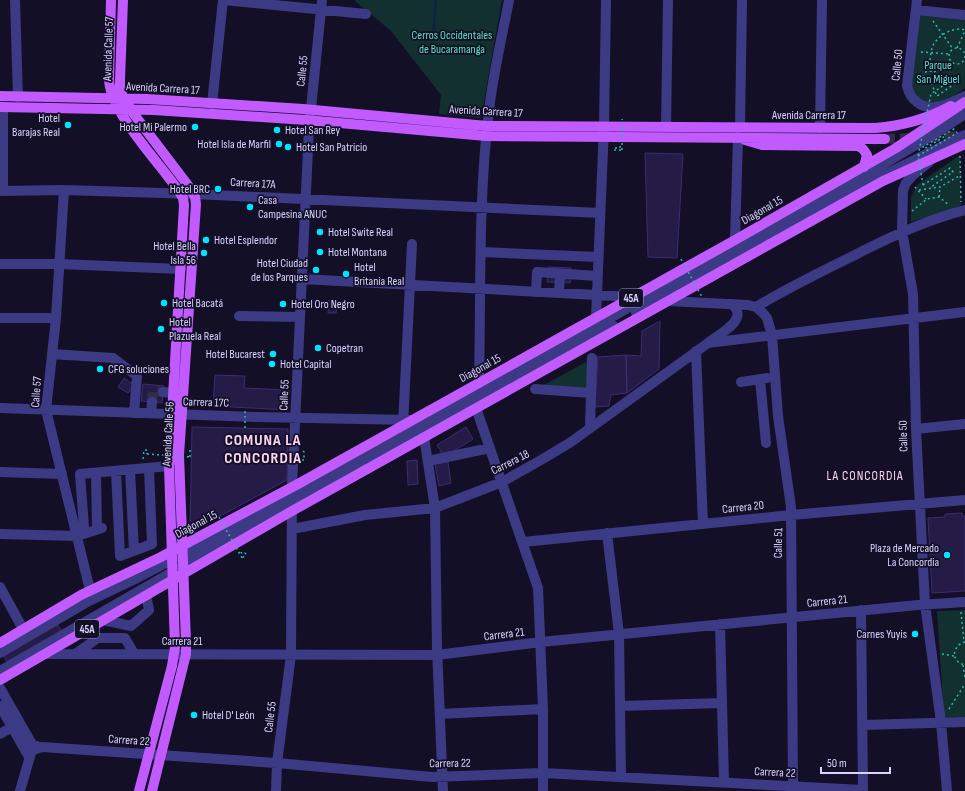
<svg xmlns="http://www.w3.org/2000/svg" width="965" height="791" font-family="'Sofia Sans Condensed',sans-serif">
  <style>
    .green { fill: #12302f }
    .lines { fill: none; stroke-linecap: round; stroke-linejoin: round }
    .stream { stroke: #0c2248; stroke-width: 2.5 }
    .building { fill: #241b47; stroke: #3b2d73 }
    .minor-tunnel { stroke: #312d47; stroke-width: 10; stroke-dasharray: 10 5; stroke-linecap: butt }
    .major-tunnel { stroke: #312d47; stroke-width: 10; stroke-dasharray: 10 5; stroke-linecap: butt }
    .path { stroke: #2fb8b0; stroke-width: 1.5; stroke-dasharray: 2 3; stroke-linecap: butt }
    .minor { stroke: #3d3a85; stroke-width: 10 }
    .major { stroke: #c25bff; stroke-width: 10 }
    .path-bridge { stroke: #2fb8b0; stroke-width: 1.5; stroke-dasharray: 2 3; stroke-linecap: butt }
    .poi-dot { fill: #00e5ff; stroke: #130f26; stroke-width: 1.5 }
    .labels { text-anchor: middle; stroke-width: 3.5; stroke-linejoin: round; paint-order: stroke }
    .shield { fill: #130f26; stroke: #9e99be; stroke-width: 1 }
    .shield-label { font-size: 11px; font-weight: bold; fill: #d9d4ff }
    .park-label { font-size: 12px; fill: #5fe0c0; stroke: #130f26 }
    .street-label { font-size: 12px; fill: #d9d4ff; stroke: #130f26 }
    .poi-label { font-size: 12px; fill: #d9d4ff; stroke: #130f26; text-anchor: start }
    .neighbourhood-label { font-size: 13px; letter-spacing: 1px; fill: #ffd6f0; stroke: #130f26 }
    .district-label { font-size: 16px; font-weight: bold; letter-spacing: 1px; fill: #ffd6f0; stroke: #130f26 }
  </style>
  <rect width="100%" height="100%" fill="#130f26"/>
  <path class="green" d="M356,0H502L481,118L439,114L441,95L391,31L355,1Z
    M919,15L965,18V88L945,102H925L919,98L911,88Z
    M960,155L961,207L911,222V197L918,184Z
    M597,356L598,357L594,417L585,423L587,397L533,391Z
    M965,610V717H944L937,611Z"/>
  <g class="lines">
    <path class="stream" d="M433,40L436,0"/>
  </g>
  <path class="building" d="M645,153L683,154L677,258L648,257Z
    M548,267L571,268L570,283L547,282Z
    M329,300L331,303L338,301L336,313H328Z
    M660,321L659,369L627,393L626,355L641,356L642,331Z
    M626,355L627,393L611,395L609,406L595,407L598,357Z
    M215,375L245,376L244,388L289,390L288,410L213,406Z
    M124,378L134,385L128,393L118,387Z
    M143,384L164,386L162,403L141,401Z
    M192,427L288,429L287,480L196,529L190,527Z
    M466,427L473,439L444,457L437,445Z
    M417,460L418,484L408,485L407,461Z
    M448,462L451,483L439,486L435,464Z
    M962,513V516H965V591L932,593L928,518L945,517V514Z
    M57,624L62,632L8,663L3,655Z"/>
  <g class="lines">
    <path class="minor-tunnel" d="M152,402L153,391L163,392"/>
    <path class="major-tunnel" d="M885,139L963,136"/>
    <path class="path" d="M933,21L953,49
      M957,48L965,31
      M949 56a8 8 0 1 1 16 0a8 8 0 1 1-16 0Z
      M921,52L949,54
      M929,70C930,63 930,55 932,48C936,36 953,26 965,30
      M923 77a6 6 0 1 1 12 0a6 6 0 1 1-12 0Z
      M934,72L951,61
      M931,83L937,96
      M620,146V148H614V150H622
      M960,156L961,202
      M923,185L950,168L953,172L931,187
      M915,187L926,199
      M919,190L940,187L961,175
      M939,197L940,187
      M912,211L927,199L939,197L949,205
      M303,451L304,452V460
      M190,457V449
      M143,459L144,450H147V454
      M241,552L242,554L245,553L246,555L242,558
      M961,612L964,642
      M965,642C958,644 955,648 954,656L959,663L965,665
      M942,654L954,656
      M963,665L965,678
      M949,709L965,684"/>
    <path class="minor" d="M15,0L18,97
      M224,0L366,14
      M917,0L907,86C910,99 921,109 935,107C945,107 956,100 965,96
      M916,10L965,15
      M212,104L223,0
      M3,107V191
      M666,127L668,0
      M740,127L742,0
      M820,128L822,0
      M929,162L913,175L906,183L903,190L902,231L913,294L916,429L925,604L941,722L947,791
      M64,190L56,318L46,410L90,590
      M0,191L64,190L194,194L600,213
      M735,240L738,137
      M481,252L598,257
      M0,264H59L181,269
      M302,279L634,297
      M536,292L537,272L597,276
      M559,293L560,274
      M668,301L748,305L756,307L763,313L767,318L772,335L778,416L791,507L793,786
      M756,307C788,288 820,272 853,256C889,237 925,220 965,210
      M636,313L874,180L965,135
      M239,316L300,317
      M0,318H56
      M596,318L604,126L606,0
      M709,342C720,334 751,318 731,304
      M696,351L703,524
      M52,354L113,358L137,376L134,413
      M760,379L766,443
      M741,382L767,378
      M479,383C481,292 478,201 489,110C493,74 502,37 509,0
      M535,389L591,393
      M163,392L173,393
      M0,408L256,417L412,420
      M476,408L538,588L543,709V791
      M151,413L152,402
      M403,425L412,244
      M590,428L592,358
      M916,429L965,424
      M424,437L435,508L437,648L443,791
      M428,461L490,448
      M130,470L134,551
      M116,471L120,556L152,544L149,468
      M0,472L62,474
      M96,473L97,528
      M84,527L80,474L169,466
      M292,529L365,515L435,508L502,482L541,460L571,442L708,343L965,312
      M607,533L619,634L621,777
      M0,534L77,536L102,528
      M523,542L791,515L965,500
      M0,587L23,629
      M103,620L131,626L149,610L146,595
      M720,624L724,782
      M0,653L89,601L135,579L219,535L612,317L877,168L933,135L965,114
      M44,654L437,655L541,642L918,605L965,602
      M75,654L98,638H125L134,654
      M0,671L285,507L614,326
      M0,688L29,739L32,744L39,747
      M0,706L29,757
      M620,706L722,703
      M440,714L543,709
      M863,725L965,722
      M0,734L12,727
      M20,791L31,753L33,750L42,747L277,763L432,777L543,773L863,790L861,610
      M276,791L277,763L291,655L292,486L309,128L322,0"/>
    <path class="major" d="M111,0L109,79C110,113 160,163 180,193L183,198L184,205L169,466L175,647L172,666L139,791
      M123,0L120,80V91L133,113L190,188L195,197L196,204L179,455L186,642V654L152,791
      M0,96L147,99L303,109L487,126L875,128C902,126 927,119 951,106
      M0,107L154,110L306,120L486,136L885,139
      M745,140L762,145L858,146L863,149L867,155L864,167
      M0,643L81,595L161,557L298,484L735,240L896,148L965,102
      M0,680L292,511L883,181L965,144"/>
    <path class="path-bridge" d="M622,150V119
      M918,156L957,133L954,129L923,147L924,149L947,135
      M923,185L918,156L931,94L957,76L960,80L937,96
      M681,259L702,297
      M245,428V408
      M147,454L191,457
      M287,459L304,460
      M219,517L242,558"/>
  </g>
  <g class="poi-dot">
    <circle cx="68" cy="125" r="4"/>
    <circle cx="195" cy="127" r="4"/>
    <circle cx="277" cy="130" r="4"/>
    <circle cx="279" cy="144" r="4"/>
    <circle cx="288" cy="147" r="4"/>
    <circle cx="218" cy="189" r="4"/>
    <circle cx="250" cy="207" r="4"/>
    <circle cx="320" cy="232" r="4"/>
    <circle cx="206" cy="240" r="4"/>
    <circle cx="320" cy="252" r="4"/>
    <circle cx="204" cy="253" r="4"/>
    <circle cx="316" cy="270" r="4"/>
    <circle cx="346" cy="274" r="4"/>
    <circle cx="164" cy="303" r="4"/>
    <circle cx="283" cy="304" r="4"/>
    <circle cx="161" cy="329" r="4"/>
    <circle cx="318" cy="348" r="4"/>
    <circle cx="273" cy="354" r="4"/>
    <circle cx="272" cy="364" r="4"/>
    <circle cx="100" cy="369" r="4"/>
    <circle cx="947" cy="555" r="4"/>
    <circle cx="915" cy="634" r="4"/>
    <circle cx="194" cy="715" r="4"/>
  </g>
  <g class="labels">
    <g class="shield">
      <rect x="619" y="289" width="24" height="18" rx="3"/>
      <rect x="75" y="620" width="24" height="18" rx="3"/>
    </g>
    <g class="shield-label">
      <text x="631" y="302">45A</text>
      <text x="87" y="633">45A</text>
    </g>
    <g class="park-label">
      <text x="452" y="39">Cerros Occidentales<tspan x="452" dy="14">de Bucaramanga</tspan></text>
      <text x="938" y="69">Parque<tspan x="938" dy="14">San Miguel</tspan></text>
    </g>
    <g class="street-label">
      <text transform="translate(108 49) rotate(-88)" y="4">Avenida Calle 57</text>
      <text transform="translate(897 65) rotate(-84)" y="4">Calle 50</text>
      <text transform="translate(302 71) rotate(-84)" y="4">Calle 55</text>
      <text transform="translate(163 88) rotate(3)" y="4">Avenida Carrera 17</text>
      <text transform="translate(486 111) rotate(3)" y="4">Avenida Carrera 17</text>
      <text x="809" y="119">Avenida Carrera 17</text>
      <text transform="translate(253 183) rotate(3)" y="4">Carrera 17A</text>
      <text transform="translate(762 210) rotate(-30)" y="4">Diagonal 15</text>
      <text transform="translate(480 368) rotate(-29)" y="4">Diagonal 15</text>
      <text transform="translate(36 392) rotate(-86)" y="4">Calle 57</text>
      <text transform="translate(284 395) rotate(-87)" y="4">Calle 55</text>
      <text transform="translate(206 402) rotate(2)" y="4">Carrera 17C</text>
      <text transform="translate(168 434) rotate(-87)" y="4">Avenida Calle 56</text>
      <text transform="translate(903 436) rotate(-92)" y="4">Calle 50</text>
      <text transform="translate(510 462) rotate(-27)" y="4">Carrera 18</text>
      <text transform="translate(743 507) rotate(-6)" y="4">Carrera 20</text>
      <text transform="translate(196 524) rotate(-28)" y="4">Diagonal 15</text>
      <text transform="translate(778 543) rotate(-89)" y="4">Calle 51</text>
      <text transform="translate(827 601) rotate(-6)" y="4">Carrera 21</text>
      <text transform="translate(504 634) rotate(-7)" y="4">Carrera 21</text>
      <text x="182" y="645">Carrera 21</text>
      <text transform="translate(270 717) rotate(-83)" y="4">Calle 55</text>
      <text transform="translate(129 740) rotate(4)" y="4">Carrera 22</text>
      <text transform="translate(450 763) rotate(-1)" y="4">Carrera 22</text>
      <text transform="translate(775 772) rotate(3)" y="4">Carrera 22</text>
    </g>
    <g class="poi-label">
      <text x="60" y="122" text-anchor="end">Hotel<tspan x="60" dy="14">Barajas Real</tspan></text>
      <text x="187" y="131" text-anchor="end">Hotel Mi Palermo</text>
      <text x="285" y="134">Hotel San Rey</text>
      <text x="271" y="148" text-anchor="end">Hotel Isla de Marfil</text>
      <text x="296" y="151">Hotel San Patricio</text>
      <text x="210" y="193" text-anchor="end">Hotel BRC</text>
      <text x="258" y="204">Casa<tspan x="258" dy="14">Campesina ANUC</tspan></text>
      <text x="328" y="236">Hotel Swite Real</text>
      <text x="214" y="244">Hotel Esplendor</text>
      <text x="196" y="250" text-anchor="end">Hotel Bella<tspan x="196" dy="14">Isla 56</tspan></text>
      <text x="328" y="256">Hotel Montana</text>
      <text x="308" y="267" text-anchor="end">Hotel Ciudad<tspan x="308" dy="14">de los Parques</tspan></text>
      <text x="354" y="271">Hotel<tspan x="354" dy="14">Britania Real</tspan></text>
      <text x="172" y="307">Hotel Bacatá</text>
      <text x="291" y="308">Hotel Oro Negro</text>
      <text x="169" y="326">Hotel<tspan x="169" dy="14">Plazuela Real</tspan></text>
      <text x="326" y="352">Copetran</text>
      <text x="265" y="358" text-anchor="end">Hotel Bucarest</text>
      <text x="280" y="368">Hotel Capital</text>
      <text x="108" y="373">CFG soluciones</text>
      <text x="939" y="552" text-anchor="end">Plaza de Mercado<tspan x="939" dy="14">La Concordia</tspan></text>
      <text x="907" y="638" text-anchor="end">Carnes Yuyis</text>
      <text x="202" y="719">Hotel D' León</text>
    </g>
    <g class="neighbourhood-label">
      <text x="865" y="480">LA CONCORDIA</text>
    </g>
    <g class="district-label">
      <text x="263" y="445">COMUNA LA<tspan x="263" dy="18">CONCORDIA</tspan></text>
    </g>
  </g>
  <path d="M821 767v6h69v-6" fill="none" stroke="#d9d4ff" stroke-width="2"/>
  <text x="827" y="767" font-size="12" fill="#d9d4ff" stroke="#130f26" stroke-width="3" paint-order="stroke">50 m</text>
</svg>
